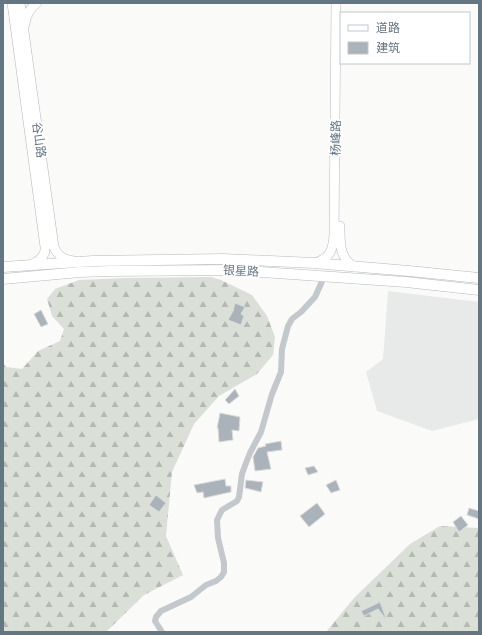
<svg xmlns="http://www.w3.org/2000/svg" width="482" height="635" font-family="Arial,'Noto Sans SC',sans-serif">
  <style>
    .built { fill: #e8e9e9 }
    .forest { fill: url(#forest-firs) }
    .building { fill: #aab3b9; stroke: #dcdcda }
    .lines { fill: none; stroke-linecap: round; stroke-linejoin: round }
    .secondary-casing { stroke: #b3babf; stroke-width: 10 }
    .primary-casing { stroke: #b5babe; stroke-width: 11 }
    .minor { stroke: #c3c8cc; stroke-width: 6 }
    .secondary { stroke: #fff; stroke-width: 9 }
    .primary { stroke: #fff; stroke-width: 10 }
    .labels { text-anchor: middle; stroke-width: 4; stroke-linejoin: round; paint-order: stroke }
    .street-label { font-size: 12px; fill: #657683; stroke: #fff }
  </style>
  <defs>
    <pattern id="forest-firs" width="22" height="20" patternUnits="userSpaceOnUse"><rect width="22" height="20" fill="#dadfd7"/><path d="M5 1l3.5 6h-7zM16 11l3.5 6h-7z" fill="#b4b9b4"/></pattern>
  </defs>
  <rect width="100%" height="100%" fill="#fafaf8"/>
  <path class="built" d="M388,291L479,302V419L432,431L377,411L366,372L383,359Z"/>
  <path class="forest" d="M211,277L221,280L252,295L267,316L275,337L273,355L257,374L219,396L194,424L172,472L166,536L183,575L144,595L106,632H3V363L6,367L22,369L38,351L60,341L64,329L52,316L47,299L55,289L79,280L126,278Z
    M440,526L479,528V632H326L354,598L410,544Z"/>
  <path class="building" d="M235,303L245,307L241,314L244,316L241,325L228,320L233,311Z
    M41,310L48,324L41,327L34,314Z
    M235,389L239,396L229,404L225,400Z
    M220,413L240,417L239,431L232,430L233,440L219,442L218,428H217Z
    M281,441L282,450L267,452L271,469L255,471L253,457L258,448L266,446L265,444Z
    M314,466L318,472L308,475L305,468Z
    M225,479L226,486H231V492L204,498L203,492L197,493L194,485Z
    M246,480L263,482L261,492L245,488Z
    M336,480L340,490L331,493L326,485Z
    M156,495L166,503L159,512L149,505Z
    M317,503L325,514L309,527L300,516Z
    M469,508L479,511V519L467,515Z
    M461,516L468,525L459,532L453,522Z
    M380,602L386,618V619L378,609L364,616L361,611Z"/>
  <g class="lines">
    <g class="secondary-casing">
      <path id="secondary" d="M12,3L45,247C46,257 38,262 29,265
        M20,3L54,247C58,257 65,260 74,261
        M25,24C26,15 30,8 37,3
        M340,226C340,242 339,259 355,267
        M314,263C330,259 333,250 334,235L336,3"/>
    </g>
    <g class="primary-casing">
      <path id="primary" d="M3,267L93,261L223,259L314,263L409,271L479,278
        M3,279L80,272L110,271L234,270L406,282L479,290"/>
    </g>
    <path class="minor" d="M162,632L155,621L156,617L161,611L191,597L206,585L216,581L221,577L224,572V563L218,538L217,520L222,510L237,501L239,497L242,474L246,463L250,453L261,432L272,394L281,372L282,349L288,326L292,319L301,312L315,297L324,277"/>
    <use href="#secondary" class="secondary"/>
    <use href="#primary" class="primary"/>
  </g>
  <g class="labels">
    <g class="street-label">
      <text transform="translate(336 138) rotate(-89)" y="4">杨峰路</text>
      <text transform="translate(39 140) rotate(82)" y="4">谷山路</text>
      <text transform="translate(241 271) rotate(3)" y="4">银星路</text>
    </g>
  </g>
  <rect width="482" height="635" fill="none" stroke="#657683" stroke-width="8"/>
  <rect x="340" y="12" width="130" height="52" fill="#ffffff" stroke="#c1c8cd"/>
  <rect x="348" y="25" width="20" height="6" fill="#ffffff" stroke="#c1c8cd"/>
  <text x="376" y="32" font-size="12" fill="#657683">道路</text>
  <rect x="348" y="42" width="20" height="12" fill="#aab3b9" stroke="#c1c8cd"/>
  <text x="376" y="52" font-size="12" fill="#657683">建筑</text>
</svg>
